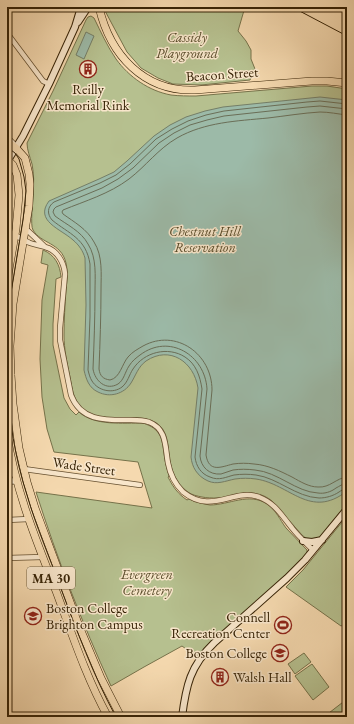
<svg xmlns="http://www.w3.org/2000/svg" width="354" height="724" font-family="'EB Garamond',serif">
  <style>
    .green { fill: #b6c08f; stroke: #76724a }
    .water { fill: #9cbaa8; stroke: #747e67 }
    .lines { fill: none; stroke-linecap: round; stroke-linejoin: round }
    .shore { stroke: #6a6e57; stroke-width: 1 }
    .minor-casing { stroke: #665030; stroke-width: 6 }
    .tertiary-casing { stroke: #665030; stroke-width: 7 }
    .secondary-casing { stroke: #372306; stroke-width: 8 }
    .primary-casing { stroke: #372306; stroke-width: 8 }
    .minor { stroke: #f8e6cb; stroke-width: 4.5 }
    .tertiary { stroke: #f8e6cb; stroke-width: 5.5 }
    .secondary { stroke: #f8e6cb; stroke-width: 6 }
    .primary { stroke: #f5d9af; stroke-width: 7 }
    .tram { stroke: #372306; stroke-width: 1 }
    .labels { text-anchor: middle; stroke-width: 3; stroke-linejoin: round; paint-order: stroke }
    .shield { fill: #f8e6cb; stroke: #715e41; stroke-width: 1 }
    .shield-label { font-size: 13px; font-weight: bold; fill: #372306 }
    .park-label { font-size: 14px; font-style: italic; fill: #574a28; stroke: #f8e6cb }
    .street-label { font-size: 14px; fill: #372306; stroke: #f8e6cb }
    .poi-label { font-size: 14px; fill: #372306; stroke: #f8e6cb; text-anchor: start }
  </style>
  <rect width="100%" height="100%" fill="#f5d9af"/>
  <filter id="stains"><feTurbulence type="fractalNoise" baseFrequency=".005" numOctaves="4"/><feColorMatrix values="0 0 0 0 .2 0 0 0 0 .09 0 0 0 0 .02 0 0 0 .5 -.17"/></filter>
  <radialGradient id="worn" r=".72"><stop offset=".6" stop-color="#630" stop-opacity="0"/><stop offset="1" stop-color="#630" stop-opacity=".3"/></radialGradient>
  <path class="green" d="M103,7H245L238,31L246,41L251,50V59L255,69L250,80L201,85L173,84L158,78L141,68L127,52L112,24Z
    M91,16L94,18C101,32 107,46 116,59C129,77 149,91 171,95C179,96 188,96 196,96L312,86H327L347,89V505L320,537L313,540H308L302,535L272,501C253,486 238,497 217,498C212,498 207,498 202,497C197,496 192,495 188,492C176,484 171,470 169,456C168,446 168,435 161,427C142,407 101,429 81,407C73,399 72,388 70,377C67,363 64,349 64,335C64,320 65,305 66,290C67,281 68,272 66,263C61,242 41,244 33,230C30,225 33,201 33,194C34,184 34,174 32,164C30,157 27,150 27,143L53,91L86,20L88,17Z
    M43,250C55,255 60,265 61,277L56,279L53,324V345L64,398L70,409L76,415L79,412C94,426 124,423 143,423C161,429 162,438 164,454C165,462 167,469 169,476L168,477C173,487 178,494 187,500L189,499C195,502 203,504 210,505C229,505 249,492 267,504C276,510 280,520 286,528C293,535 300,543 307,550V553L302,559L285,576L207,647L197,657L182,646L144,667L111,686C82,623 57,558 36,492L152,508L138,462L54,452L47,429L42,397L40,359L42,300L48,265L41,263Z
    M347,516V623L341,626L286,587L303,570Z
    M304,653L311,662L295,674L288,664Z
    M312,664L329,687L313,700L295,676Z
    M347,699V717H326L325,716Z"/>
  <path class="water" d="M86,32L94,36L84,59L76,55Z
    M320,97L347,100V491C310,520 290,484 256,479C249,478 242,478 235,479C225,481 217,485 208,481C197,476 192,467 191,457L198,388C194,362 170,345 146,361C138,367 136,375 131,383C124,394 110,398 98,392C89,388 86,379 84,370L86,305L85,258C83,251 79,245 73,240C61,229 34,221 49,201L99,179L114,172L127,161L154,136L170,125L186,117L205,111L223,107Z"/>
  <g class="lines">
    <path class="shore" d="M347,104L320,101L307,102L224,111L206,115L188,121L172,129L156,139L130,164L116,175L100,183L54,202C47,207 47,214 52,220C69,234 86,238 90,264V317L88,370C89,374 90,378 92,381C98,391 113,394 122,387C128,382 129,375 133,369C144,352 168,346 185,357C196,364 200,376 202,389L195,457C196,466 201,474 210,477C219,481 226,477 234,475C241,474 249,474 256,475C278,478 296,497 319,498C326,498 333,496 339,492C342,490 343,489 347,489
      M347,109L320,106L307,107L224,116L207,120L190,125L174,133L159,143L133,168L118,179L102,188L56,207L54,209L53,212L55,216C67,225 81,231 88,244C97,258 95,276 95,292C95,318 94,344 93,369C95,381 106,391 118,384C124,380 125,372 129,366C132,361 136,358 140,355C169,333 205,355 207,389L200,456C201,467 209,475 221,474C225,473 229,471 233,470C240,469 247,469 255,470C278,472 296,492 318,493C324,494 331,492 336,488C340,486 342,484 347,483
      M347,115C338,114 329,112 320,112C303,113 285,116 268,118C237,121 205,122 177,138C158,149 146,166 129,179C109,194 85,201 63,210L62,212L63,214C74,222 87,229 94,242C103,256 101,274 101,290C101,316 100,343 99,369C100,376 103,379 110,380C120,378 122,364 128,357C132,352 138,349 143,346C176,328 212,354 212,390L206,455C209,473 221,467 233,464C240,463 247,463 254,464C268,465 280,471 292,477C301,482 309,487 318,487C330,488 336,478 347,477"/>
    <g class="minor-casing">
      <path id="minor" d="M7,33L43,81L49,84
        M7,137L14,144
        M26,229L44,246
        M15,235C20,238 25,241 30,243C35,245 40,245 45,247C57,250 64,262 65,274L60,328V340L71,395C81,422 107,420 131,420C137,420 143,420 149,422C167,429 165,447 168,463C170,474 175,484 183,492C212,515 233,488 259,497C275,503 282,516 292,528C298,536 306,543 313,550
        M24,469L140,485
        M7,520L29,519
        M7,558L43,557"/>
    </g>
    <g class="tertiary-casing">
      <path id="tertiary" d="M7,481H17"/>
    </g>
    <g class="secondary-casing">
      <path id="secondary" d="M78,22L88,7
        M7,162L23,136L49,84L75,27L81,7
        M303,541L312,542L322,540
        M182,717C186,686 190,666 214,643L287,578L305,560L347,509"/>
    </g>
    <g class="primary-casing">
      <path id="primary" d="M99,7C110,55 144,92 195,90L312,81H327L347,83
        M7,142L16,148L25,158L29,174L30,184L29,206L13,304L10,346L11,375L13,404L19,448L27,482L35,508L79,626L101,678L121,717
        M7,159L13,165L17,175L19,195L16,229L7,281
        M7,434C15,489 36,540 56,591C72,634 86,677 108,717"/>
    </g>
    <use href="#minor" class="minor"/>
    <use href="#tertiary" class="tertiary"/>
    <use href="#secondary" class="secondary"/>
    <use href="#primary" class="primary"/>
    <path class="tram" d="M292,7L347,36
      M7,147L15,153L19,159L24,177L26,191L23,220L10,299L7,335
      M7,381C9,420 15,458 27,495C36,526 49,556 60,586C77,631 93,675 116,717"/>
  </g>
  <defs>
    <g id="building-ring" transform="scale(0.9)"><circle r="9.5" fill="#f8e6cb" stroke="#8f2418" stroke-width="1.5"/><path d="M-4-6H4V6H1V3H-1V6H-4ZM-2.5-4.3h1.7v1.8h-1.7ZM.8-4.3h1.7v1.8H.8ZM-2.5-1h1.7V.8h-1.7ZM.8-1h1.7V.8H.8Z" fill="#8f2418"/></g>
    <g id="university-ring" transform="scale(0.9)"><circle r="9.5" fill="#f8e6cb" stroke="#8f2418" stroke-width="1.5"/><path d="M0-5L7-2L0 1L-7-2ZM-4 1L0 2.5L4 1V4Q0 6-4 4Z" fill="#8f2418"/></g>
    <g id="stadium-ring" transform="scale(0.9)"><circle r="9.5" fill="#f8e6cb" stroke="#8f2418" stroke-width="1.5"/><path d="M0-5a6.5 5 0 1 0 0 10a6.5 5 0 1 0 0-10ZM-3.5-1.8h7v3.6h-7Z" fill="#8f2418"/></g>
  </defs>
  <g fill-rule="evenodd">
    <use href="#building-ring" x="88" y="69"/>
    <use href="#university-ring" x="33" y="616"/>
    <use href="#stadium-ring" x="283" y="625"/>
    <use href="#university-ring" x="280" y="653"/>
    <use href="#building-ring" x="220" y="677"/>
  </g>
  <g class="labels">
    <rect class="shield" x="27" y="567" width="48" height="22" rx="3"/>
    <g class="shield-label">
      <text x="51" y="583">MA 30</text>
    </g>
    <g class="park-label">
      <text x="187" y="42">Cassidy<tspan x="187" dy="16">Playground</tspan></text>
      <text x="205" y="236">Chestnut Hill<tspan x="205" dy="16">Reservation</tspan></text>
      <text x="147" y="579">Evergreen<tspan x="147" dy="16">Cemetery</tspan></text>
    </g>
    <g class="street-label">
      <text transform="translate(222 74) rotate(-4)" y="5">Beacon Street</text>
      <text transform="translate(84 466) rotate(8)" y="5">Wade Street</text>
    </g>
    <g class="poi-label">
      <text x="88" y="94" text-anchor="middle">Reilly<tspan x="88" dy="16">Memorial Rink</tspan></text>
      <text x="46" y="613">Boston College<tspan x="46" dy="16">Brighton Campus</tspan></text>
      <text x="270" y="622" text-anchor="end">Connell<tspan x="270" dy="16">Recreation Center</tspan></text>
      <text x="267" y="658" text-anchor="end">Boston College</text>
      <text x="233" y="682">Walsh Hall</text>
    </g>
  </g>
  <rect width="354" height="724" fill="none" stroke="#f5d9af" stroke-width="24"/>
  <rect x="8" y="8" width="338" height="708" fill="none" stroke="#372306" stroke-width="2"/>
  <rect x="12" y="12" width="330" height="700" fill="none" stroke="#372306"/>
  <rect width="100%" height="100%" filter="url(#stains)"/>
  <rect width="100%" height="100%" fill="url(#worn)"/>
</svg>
